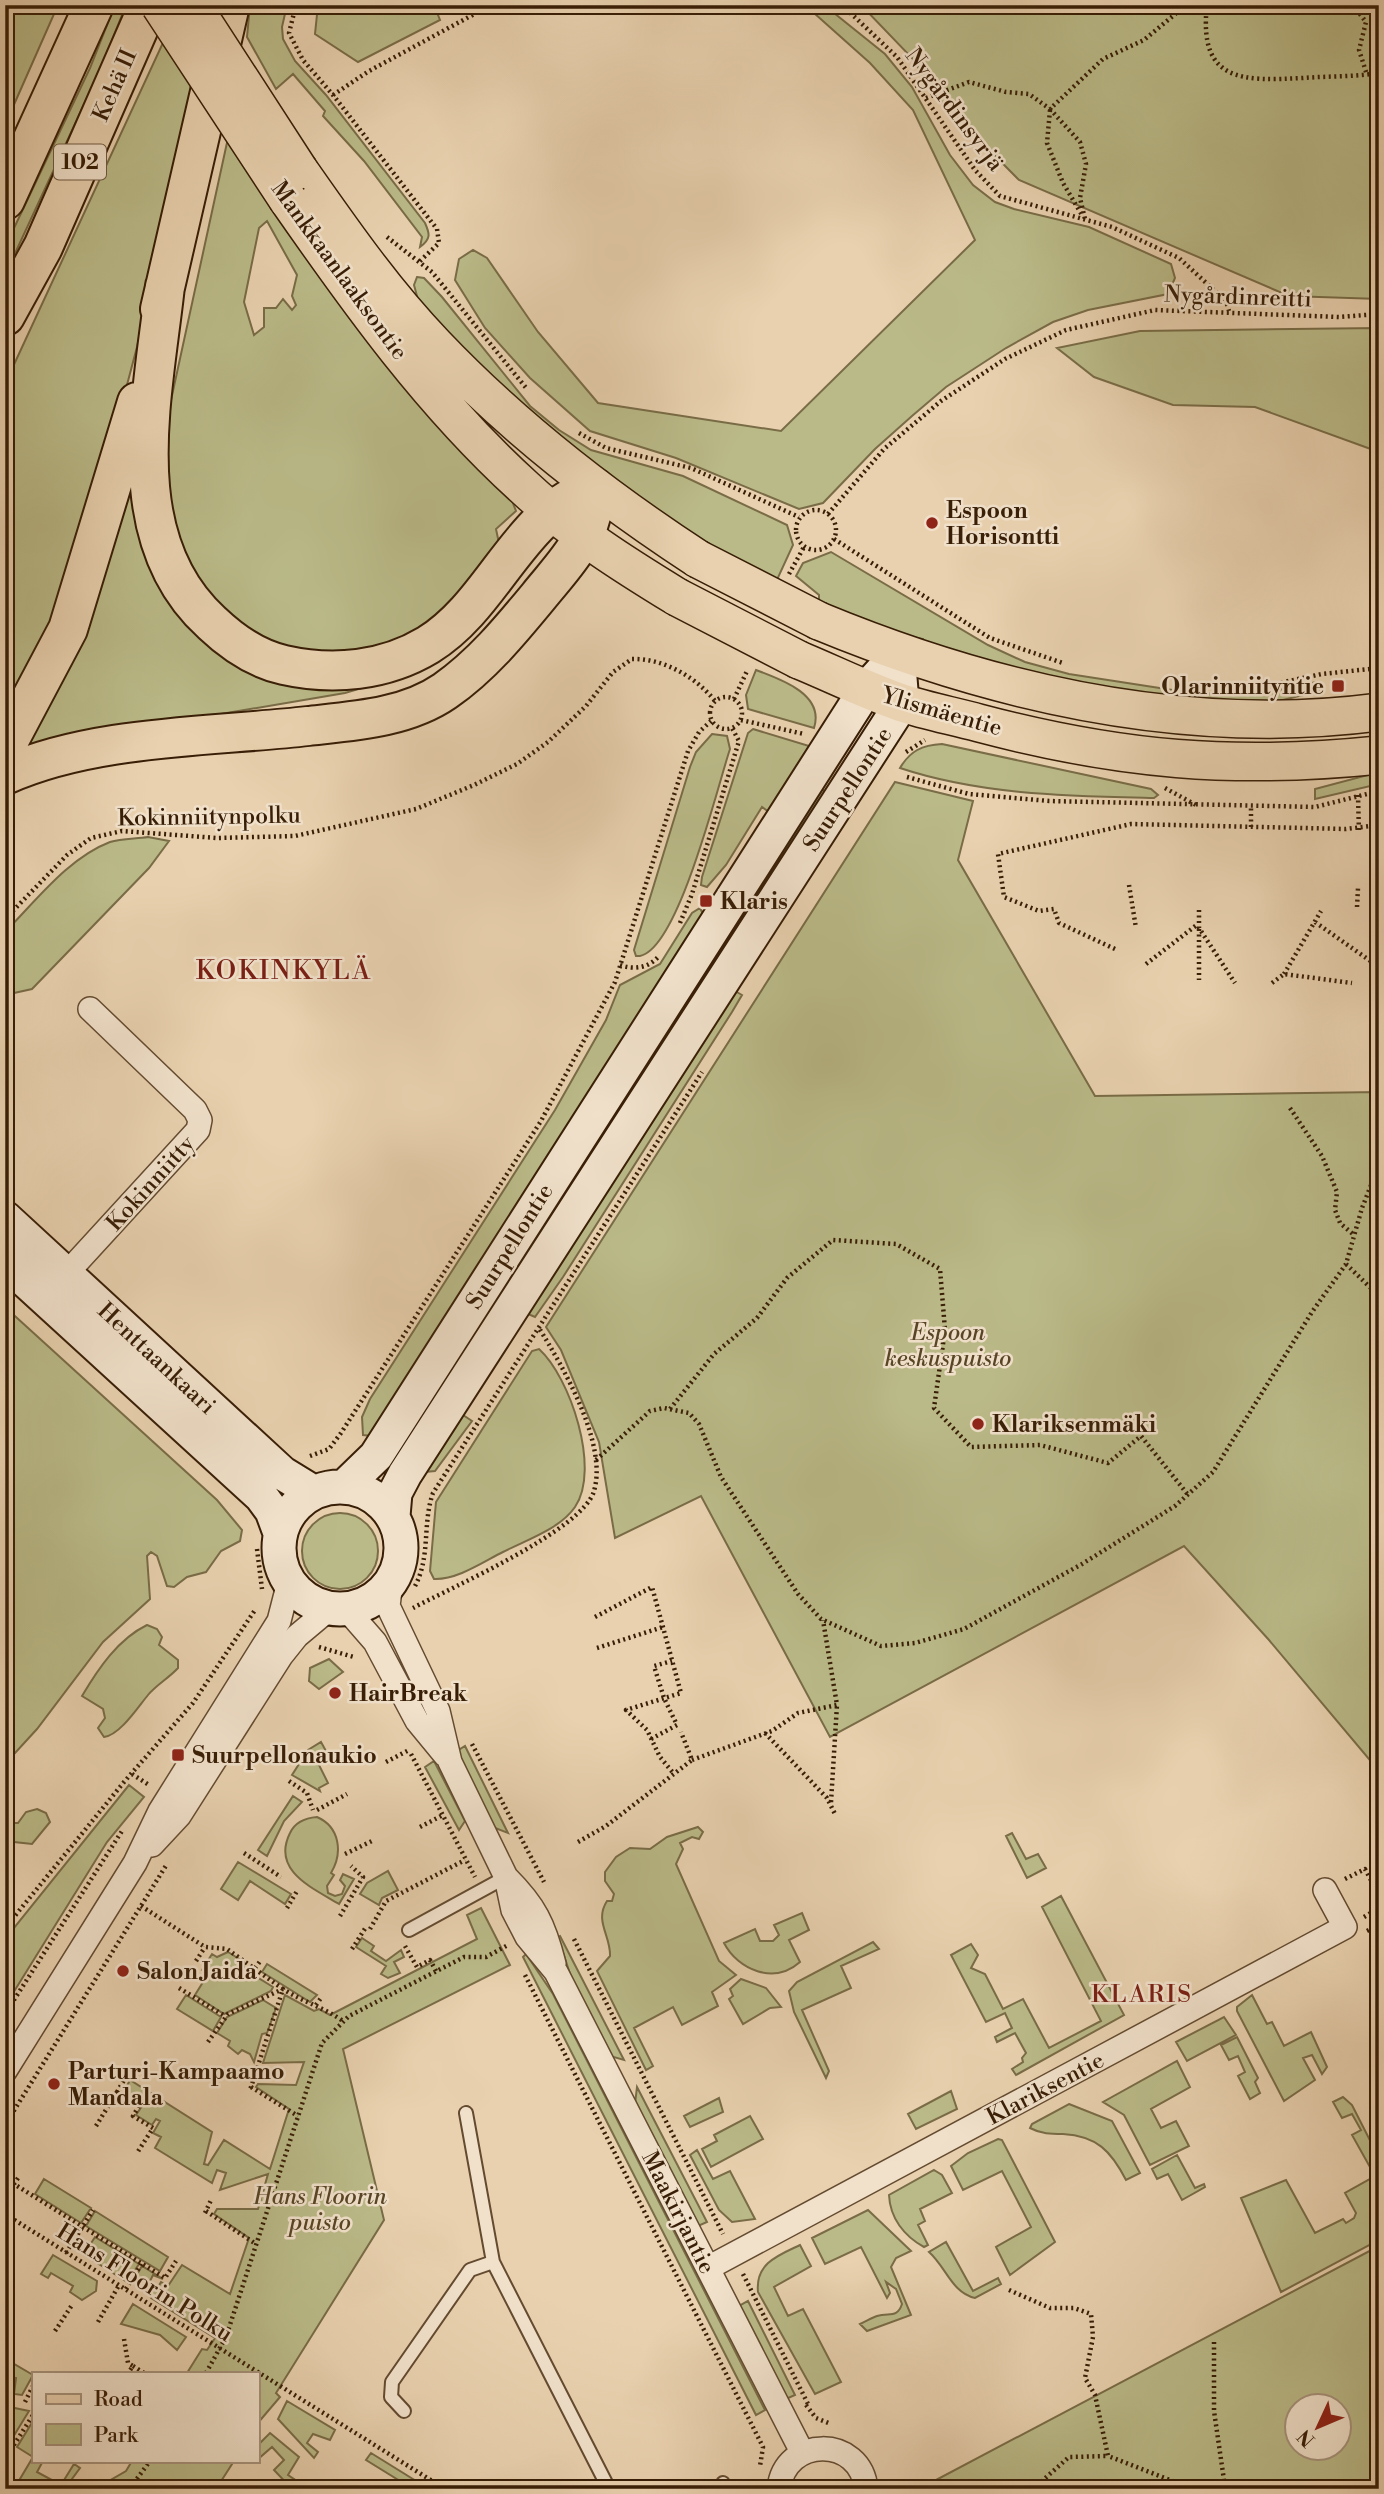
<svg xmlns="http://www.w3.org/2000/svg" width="1384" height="2494" font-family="'Libre Bodoni',serif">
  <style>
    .green { fill: #baba88; stroke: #796c47; stroke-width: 2; fill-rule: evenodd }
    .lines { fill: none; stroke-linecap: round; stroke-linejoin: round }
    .service-casing { stroke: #644b30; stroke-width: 16 }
    .minor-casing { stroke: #644b30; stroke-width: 26 }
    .secondary-casing { stroke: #381e06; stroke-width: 37 }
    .primary-casing { stroke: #381e06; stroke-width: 40 }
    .trunk-casing { stroke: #381e06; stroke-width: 42 }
    .path { stroke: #381e06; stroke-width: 4.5; stroke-dasharray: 2 3.5; stroke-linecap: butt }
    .service { stroke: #f1e1cb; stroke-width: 12 }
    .minor { stroke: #f1e1cb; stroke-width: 23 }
    .secondary { stroke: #f1e1cb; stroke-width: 33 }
    .primary { stroke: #e9d1af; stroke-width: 37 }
    .trunk { stroke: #e9d1af; stroke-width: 38 }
    .primary-bridge-casing { stroke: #381e06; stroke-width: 40; stroke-linecap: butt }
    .primary-bridge { stroke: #e9d1af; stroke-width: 37 }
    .poi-dot { fill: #8f2418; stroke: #f1e1cb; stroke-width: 2.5 }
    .labels { text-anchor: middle; stroke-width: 5; stroke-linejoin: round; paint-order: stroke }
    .shield { fill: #f1e1cb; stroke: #705841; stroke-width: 2 }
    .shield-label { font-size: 21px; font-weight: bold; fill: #381e06 }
    .street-label { font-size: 23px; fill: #381e06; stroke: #f1e1cb }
    .poi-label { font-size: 23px; font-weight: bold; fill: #381e06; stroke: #f1e1cb; text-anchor: start }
    .park-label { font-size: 23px; font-style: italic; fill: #584526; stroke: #f1e1cb }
    .neighbourhood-label { font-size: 24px; letter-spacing: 2px; fill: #7a1f14; stroke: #f1e1cb }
    .quarter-label { font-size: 26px; letter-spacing: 2px; fill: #7a1f14; stroke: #f1e1cb }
  </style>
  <rect width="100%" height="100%" fill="#e9d1af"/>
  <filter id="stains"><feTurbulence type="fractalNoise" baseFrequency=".00286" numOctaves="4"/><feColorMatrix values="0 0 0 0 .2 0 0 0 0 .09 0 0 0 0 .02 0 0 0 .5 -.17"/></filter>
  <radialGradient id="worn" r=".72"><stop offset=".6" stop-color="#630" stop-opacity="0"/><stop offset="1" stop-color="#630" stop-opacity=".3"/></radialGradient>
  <path class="green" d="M15,5H58L5,125V25Z
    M115,5H126L100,70L5,275V247L90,68Z
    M250,5H287L282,27L283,39L295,61L326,95L425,223C430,234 431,239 420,247L422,237L364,161L323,116L325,111L293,74L276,89L247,37Z
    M318,5H434L440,20L358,62L315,34Z
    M805,5H824L885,54L912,87L950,155L973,185L995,202L1014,209L1089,227L1171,264L1175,278L1168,294L1088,310L1053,322L1006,348L946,387L912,416L875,449L823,503L799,509L676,458L590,431L530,378L485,328L455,280L459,259L473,250L487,258L538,332L598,403L781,431L975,240L913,110L870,63Z
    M861,5H1379V299L1289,296L1019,180L935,95L913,59Z
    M167,34L199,84L137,347L96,502L73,576L5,720V384Z
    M228,138L349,317L422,406L509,493L516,511L496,529L500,548L458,606L377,652L311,655L260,640L209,601L166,514V423ZM267,221L297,275L292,296L296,305L292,310L283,299L276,308H264V327L254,335L244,302L259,228Z
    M417,277L424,278L442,297L530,406L559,430L591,450L683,476L787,525L793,545L776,582L726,556L616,486L512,398L420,307L414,285Z
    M1379,328V452L1255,407L1173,405L1094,377L1057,348L1140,331Z
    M129,484L136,485L194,630L415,672L345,693L20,748Z
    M831,552L988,645L1025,662L1069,674L1192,693L1253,695L1317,682L1319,691L1271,703L1251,704L1092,689L922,645L923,639L903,635L819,603V595L796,576L803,563Z
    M756,670C780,679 825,694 814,728L748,709L746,695Z
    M753,729L809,746V751L769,812L762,807L726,865L707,887L701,885L702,877L748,733Z
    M712,734L727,736L730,749C718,784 676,960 636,956L634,950L690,767L696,752Z
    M942,744L1151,789L1158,795L1154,798C1069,796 981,795 900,768C910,751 922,745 942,744Z
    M1379,772V784L1315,799V789Z
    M895,782L973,801L958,860L1095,1096L1379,1092V1771L1269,1640L1184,1546L830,1737L701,1496L615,1538L599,1442L561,1350L546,1327Z
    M820,788L826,792L407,1453L399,1447Z
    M148,837L169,841L149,868L32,989L5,995V932C36,901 68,858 110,842C122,838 136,839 148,837Z
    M700,908L703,914L372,1436L363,1435L362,1417L370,1399L555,1110L606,1020L620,985L660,964L692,913Z
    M735,991L742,995L732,1012L563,1277L535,1317L528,1314Z
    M5,1307L217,1500L242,1530L240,1541L221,1551L206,1572L187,1577L174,1587L167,1586L157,1556L151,1552L147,1556L150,1599L103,1642L37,1729L5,1764Z
    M539,1349C570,1377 601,1469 575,1507C560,1529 526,1540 503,1552C483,1562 457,1580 434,1579L430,1571L436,1502L532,1351Z
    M463,1415L472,1421L435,1471L424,1472L435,1451Z
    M302 1551a38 38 0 1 1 76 0a38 38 0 1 1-76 0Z
    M147,1625L157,1629L162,1637L159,1645L178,1660V1668C169,1678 156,1685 148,1695C138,1707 120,1735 104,1737L98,1728L105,1718L103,1709L82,1696C98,1669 118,1639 147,1625Z
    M329,1659L343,1672L319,1689L309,1681L310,1668Z
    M321,1742L326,1751L315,1757L328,1783L319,1788L320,1791L292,1775L308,1750Z
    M465,1746L508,1833L495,1828L458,1756L457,1751Z
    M434,1761L465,1821L459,1830L425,1767Z
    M129,1785L144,1797L107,1842L5,2006V1939Z
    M293,1796L302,1802L284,1821L267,1856L258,1850Z
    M37,1809L46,1813L50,1822L32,1844L5,1841V1823H18L26,1812Z
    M317,1817C340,1827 343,1853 331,1873L334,1875L327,1886L328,1893L335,1896L342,1894L345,1886L340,1880L343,1874L354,1879L339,1904C313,1888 271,1871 290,1833C295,1822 305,1818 317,1817Z
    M698,1827L703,1832L699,1839L692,1837L680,1843L683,1849L676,1864L719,1961L736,1975L712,1992L718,2006L682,2025L673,2007L634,2028L653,2066L646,2070L597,1971L610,1956C611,1936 594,1921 607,1901H612L614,1894L605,1881V1872L616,1857L630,1848L650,1849L667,1837Z
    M1012,1833L1026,1859L1038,1854L1046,1868L1027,1878L1006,1836Z
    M238,1862L291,1894L285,1904L250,1881L238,1900L221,1889Z
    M388,1871L398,1890L382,1898L379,1905L360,1894L367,1883Z
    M1061,1896L1124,2015L1016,2075L1012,2069L1023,2062L1022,2058L1026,2053L1015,2033L997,2042L995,2037L1012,2028L1005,2013L986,2022L951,1955L971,1944L978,1955L971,1968L985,1974L1003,2009L1023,1999L1049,2048L1101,2021L1042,1907Z
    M481,1908L510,1965L343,2049L384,2220L276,2393L280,2397L257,2424V2373H187L202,2349L207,2350L215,2338L151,2298L150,2293L133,2281L142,2266L163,2279L153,2275L150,2281L158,2287L161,2282L168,2286L182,2265L230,2294L249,2238L214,2214L217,2209H258L268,2174L220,2190L226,2173L217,2170L212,2183L155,2148L161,2137L153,2133L160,2121L156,2119L152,2125L136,2115L142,2106L123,2094L130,2080L212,2132L204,2164L208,2165L224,2140L270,2169L289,2109L256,2087L258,2084L296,2085L304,2062L263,2063L285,1995L314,2011L319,2009L330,2015L477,1939L467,1915Z
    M802,1913L809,1930L789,1940L800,1962C774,1985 738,1970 724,1943L755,1929L760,1941H773L779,1935L774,1925Z
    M560,1936L624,2060L610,2056L573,1983L558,1937Z
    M362,1938L374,1946L371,1951L386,1961L401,1950L404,1957L394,1962L400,1973L388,1978L381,1974L386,1966L356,1947Z
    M873,1942L879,1949L841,1966L851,1988L802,2010L829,2071L826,2078L794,2012L789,1991L797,1982Z
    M228,1952L244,1962V1969L273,1987L271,1991L224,2014L195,1995L208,1974L202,1970L212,1954L217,1957Z
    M526,1954L553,1994L765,2410L756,2415L523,1957Z
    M267,1964L317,1995L310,2002L262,1972Z
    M741,1979L766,1988L781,2007L770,2008L743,2024L729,1999L733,1996L730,1989Z
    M186,1995L221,2017L213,2031L177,2009Z
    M1252,1995L1267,2024L1272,2022L1284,2046L1311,2032L1327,2067L1322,2074L1312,2055L1303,2058L1315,2080L1284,2101L1237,2011V2007Z
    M263,2000L276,2008L267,2033L262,2034L254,2062L250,2054L242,2050L238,2054L228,2046L230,2041L217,2033L227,2017Z
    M1224,2017L1236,2035L1187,2061L1176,2042Z
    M1237,2037L1258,2078L1255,2082L1260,2093L1250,2099L1238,2076L1245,2072L1238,2056L1229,2060L1221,2045Z
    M1177,2061L1190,2087L1151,2109L1161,2128L1176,2121L1189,2146L1150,2165L1124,2115L1103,2102Z
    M637,2087L707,2222L698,2226L635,2104Z
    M951,2091L957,2109L916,2129L908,2114Z
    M1343,2097L1352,2105L1379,2158V2240L1281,2292L1241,2198L1286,2180L1315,2233L1343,2219L1346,2223L1354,2218L1356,2213L1345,2193L1375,2176L1352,2135L1361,2130L1352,2114L1342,2118L1333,2102Z
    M719,2098L723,2112L690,2127L684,2116Z
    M1069,2104L1112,2121L1140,2173L1126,2180C1111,2151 1097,2136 1063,2134C1051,2134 1041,2134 1030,2128L1032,2124Z
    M750,2116L763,2139L711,2167L702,2149L717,2141L714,2135Z
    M998,2139L1002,2140L1055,2242L1010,2275L996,2247L1031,2227L1002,2171L963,2190L951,2166L968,2153Z
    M697,2150L713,2179L730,2171L755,2219L732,2222L719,2210L690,2155Z
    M1177,2155L1195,2188L1204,2184L1205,2187L1182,2200L1168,2174L1157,2179L1152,2169Z
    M934,2170L942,2175L952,2193L920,2209L925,2221L918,2225L928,2245L924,2247C904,2236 890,2218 889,2195Z
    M44,2179L91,2208L81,2223L35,2194Z
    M868,2210L911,2251L896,2258L891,2267L911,2315L867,2331L860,2324C865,2322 871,2318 877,2316C889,2312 897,2319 902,2304L896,2289L886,2282L890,2293L887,2298L861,2247L825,2264L812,2238Z
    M95,2211L168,2257L160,2271L86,2226Z
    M95,2237L139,2264L127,2282L72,2247L74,2244L86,2251Z
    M946,2242L973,2291L998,2278L1001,2284L975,2298C952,2293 946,2267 929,2252Z
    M800,2245L811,2266L774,2287L788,2316L803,2309L841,2382L815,2394L758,2292C755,2263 779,2255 800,2245Z
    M1379,2246V2489H919ZM1296,2406H1338V2448H1296Z
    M53,2255L97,2281L96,2291L82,2300L70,2292L73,2286L51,2273L48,2278L41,2274Z
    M748,2301L795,2395L786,2399L739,2306Z
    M133,2304L186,2337L177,2350L160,2335L121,2324Z
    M5,2353L13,2358L11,2362L33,2375L22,2395L14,2394L16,2378L5,2376Z
    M287,2401L335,2430L330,2440L313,2434L307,2443L318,2452L314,2458L278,2419Z
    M5,2406L29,2411L7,2447L5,2446Z
    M33,2421V2461H43L37,2472L61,2485L74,2464L80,2468L66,2487L14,2489L33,2457L17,2447Z
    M270,2433L299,2457L288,2475L309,2489H292L274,2470L284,2460L272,2447L257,2460V2446Z
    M371,2453L429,2489H413L366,2460Z
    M132,2461H234L216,2489H95L126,2471Z"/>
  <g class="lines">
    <g class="service-casing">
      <path id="service" d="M409,1930L506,1877
        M466,2113L493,2262L609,2489
        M404,2411L391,2397L392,2382L470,2270L493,2262
        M723,2483L726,2489"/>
    </g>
    <g class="minor-casing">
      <path id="minor" d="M56,1285L198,1130L200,1120L195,1110L90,1009
        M391,1582L388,1606L438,1711L450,1762L506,1877L513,1910L527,1937L556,1972L802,2452
        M348,1611L375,1642L417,1721L445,1755
        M152,1845L179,1816L281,1656L297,1636L328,1610
        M506,1877C535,1906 544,1924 554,1964
        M5,2071L135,1863L160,1811L279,1621L289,1582
        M708,2268L1345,1927L1325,1890
        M779,2489C784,2436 861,2435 866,2489"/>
    </g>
    <g class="secondary-casing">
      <path id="secondary" d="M5,1218L282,1473L313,1492
        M5,1262L261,1496L272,1511L279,1530
        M279 1548a61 61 0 1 1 122 0a61 61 0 1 1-122 0Z
        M344,1487L376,1456L866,689L885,668
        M393,1516L395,1493L405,1474L902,703L898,653"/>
    </g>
    <g class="primary-casing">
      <path id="primary" d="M299,170C341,230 384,292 435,345C514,428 603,497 698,559
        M288,200C359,302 432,404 525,488C571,531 623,564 677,597
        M819,621C996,694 1187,737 1379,712
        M799,660C833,674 867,691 902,703C927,711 953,716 979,723C1119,760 1234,770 1379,755"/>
    </g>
    <g class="trunk-casing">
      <path id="trunk" d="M5,200L94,5
        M160,309L230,5
        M5,316L43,247L149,5
        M5,748L68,629L137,402
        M5,775C94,735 211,737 308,726C354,721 406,718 445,691C481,666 510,631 538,597C567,561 594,537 595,488C519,511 495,604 428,645C385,671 333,676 284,665C257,659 232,642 212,623C118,538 153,397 165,286"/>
    </g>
    <path class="path" d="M296,5L289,33L303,60L333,95L437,229L439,243L419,262
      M842,5L897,57L975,170L1000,196L1112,227L1179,258L1226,301L1229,311
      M1207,5C1198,83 1243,81 1303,78C1328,76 1354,77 1379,73
      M1353,5L1366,22L1359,50L1367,75
      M5,10L8,5
      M333,95L369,71L491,5
      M926,98L969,82L1006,92L1029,94L1050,109L1103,59L1144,40L1186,5
      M1050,109L1080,142L1086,164L1080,198L1085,219
      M1050,110L1047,143L1063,183L1082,215
      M387,237L432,272L527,389
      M579,433L606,448L691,468L799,517
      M796 530a20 20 0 1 1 40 0a20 20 0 1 1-40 0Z
      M828,514L884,449L941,401L1005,359L1066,330L1155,310L1339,317L1379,314
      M834,539L990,638L1063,663
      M789,574L804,547
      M1265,686L1322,674L1379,668
      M710 713a16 16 0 1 1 32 0a16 16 0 1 1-32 0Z
      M734,699L747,671
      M741,720L804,734
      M906,752L925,740
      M907,777L969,794L1049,801L1315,807L1379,791
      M1165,788L1196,805
      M1358,795L1359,833
      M1251,827V806
      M1129,885L1136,928
      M1357,907L1358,888
      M1199,910V928L1235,983
      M5,919L67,855L91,838L122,831L217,838L295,836L416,809L474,785L517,764L548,742L586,706L613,672L632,659C663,658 696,677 715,701
      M1315,922L1379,967
      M680,923L692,894L739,741L732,728
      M1199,929V980
      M1115,949L1059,923L1054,909L1039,911L1004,897L998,854L1131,824L1346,829L1379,825
      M1146,964L1198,924
      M620,965C634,970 648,968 658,957
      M1284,974L1321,911
      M1272,983L1284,974L1352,983
      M1290,1108L1322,1156L1337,1192L1335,1210L1340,1223L1354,1235
      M1346,1264L1379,1296
      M670,1409L714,1354L757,1318L787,1278L833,1240L896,1244L940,1269L945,1330L934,1408L971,1447L1040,1445L1108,1463L1141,1436L1189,1496
      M310,1456L329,1449L341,1433L541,1121L615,982L688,751L699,732L711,721
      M596,1460L650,1411L664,1408L689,1413L699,1424L721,1477L798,1594L821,1619L881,1646L915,1643L964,1629L1082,1564L1175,1506L1213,1472L1312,1312L1346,1264L1362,1208L1379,1165
      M257,1549L262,1589
      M415,1586C431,1556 422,1524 433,1493L702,1072
      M413,1608C452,1587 583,1530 594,1491C608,1444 563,1367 539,1328
      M595,1617L652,1587L681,1693L626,1710L647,1730L660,1757L674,1774
      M319,1647L354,1657
      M597,1648L663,1627
      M765,1733L827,1798L835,1814
      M651,1739L677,1725L664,1698L654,1666L672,1661
      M472,1744L544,1882
      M411,1754L475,1877
      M692,1760L772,1731L798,1713L837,1705L823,1620
      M386,1762L409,1750
      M132,1774L149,1785
      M289,1781L307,1793L313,1810
      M831,1802L837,1705
      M317,1810L347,1794
      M420,1827L443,1815
      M578,1842L606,1826L692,1760L681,1732
      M244,1853L281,1877
      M345,1854L372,1841
      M1345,1879L1365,1869L1379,1895
      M141,1906L205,1947L227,1949L283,1989L250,2090
      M287,1908L297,1891
      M340,1916L363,1877L351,1866
      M1364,1917L1379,1908
      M5,1928L124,1782L193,1703L255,1610
      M370,1929L386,1901L465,1860
      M1367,1931L1379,1925
      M574,1939L723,2234
      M405,1946L417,1967L430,1960L436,1971
      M352,1949L366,1927
      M196,1961L205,1947
      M255,1968L261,1960
      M525,1975L763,2447L760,2466
      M179,1988L225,2016
      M316,2005L321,1998
      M5,2014L122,1831
      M208,2042L228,2014L283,1989C303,2002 323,2007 343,2021
      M251,2087L298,2116
      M117,2092L124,2080
      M5,2125L167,1864
      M96,2126L117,2092L139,2106L133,2116L153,2128L137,2153
      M18,2178L14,2184L165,2278L176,2261
      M206,2211L256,2244
      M205,2213L212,2198
      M5,2214L445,2489
      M66,2253L93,2210
      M743,2274L808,2404
      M126,2289L142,2263
      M1009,2290L1050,2308H1074L1091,2314L1093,2337L1085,2378L1095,2395L1108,2456L1183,2485L1263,2489
      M98,2322L119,2285
      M55,2331L72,2305
      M124,2339L128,2363L133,2366L128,2373
      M1214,2342V2411L1225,2487
      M133,2366L144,2373
      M206,2373L226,2337L322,2043L349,2016L464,1957H486L508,1945
      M25,2402L33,2386
      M806,2405L816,2418L831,2424
      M5,2459L33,2415
      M124,2489L136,2480L150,2461
      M982,2489H1028
      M1033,2489L1069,2457L1108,2456"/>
    <use href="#service" class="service"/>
    <use href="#minor" class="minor"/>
    <use href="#secondary" class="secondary"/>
    <use href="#primary" class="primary"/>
    <use href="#trunk" class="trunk"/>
    <g class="primary-bridge-casing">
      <path id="primary-bridge" d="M160,5L288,200
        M192,5L299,170
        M698,559L819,621
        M677,597L799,660"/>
    </g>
    <use href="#primary-bridge" class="primary-bridge"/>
  </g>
  <g class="poi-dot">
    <circle cx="932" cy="523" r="7"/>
    <rect x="1331" y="679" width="14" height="14" rx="3.5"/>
    <rect x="699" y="894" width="14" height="14" rx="3.5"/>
    <circle cx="978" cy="1424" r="7"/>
    <circle cx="335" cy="1693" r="7"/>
    <rect x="171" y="1748" width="14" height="14" rx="3.5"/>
    <circle cx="123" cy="1971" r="7"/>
    <circle cx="54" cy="2084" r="7"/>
  </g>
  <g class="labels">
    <rect class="shield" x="54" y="144.5" width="52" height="35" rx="5"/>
    <g class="shield-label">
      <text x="80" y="169">102</text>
    </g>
    <g class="street-label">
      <text transform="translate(114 85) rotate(-66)" y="8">Kehä II</text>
      <text transform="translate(955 109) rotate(53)" y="8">Nygårdinsyrjä</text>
      <text transform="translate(340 270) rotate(54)" y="8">Mankkaanlaaksontie</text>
      <text transform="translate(1238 296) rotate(2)" y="8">Nygårdinreitti</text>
      <text transform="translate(942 711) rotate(16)" y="8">Ylismäentie</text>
      <text transform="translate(847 789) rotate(-57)" y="8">Suurpellontie</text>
      <text transform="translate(209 816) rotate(-1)" y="8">Kokinniitynpolku</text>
      <text transform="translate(150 1183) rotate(-48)" y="8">Kokinniitty</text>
      <text transform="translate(509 1246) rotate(-58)" y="8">Suurpellontie</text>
      <text transform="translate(157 1358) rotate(43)" y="8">Henttaankaari</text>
      <text transform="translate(1045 2088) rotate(-28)" y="8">Klariksentie</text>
      <text transform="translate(679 2212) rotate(63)" y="8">Maakirjantie</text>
      <text transform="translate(145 2282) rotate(32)" y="8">Hans Floorin Polku</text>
    </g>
    <g class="poi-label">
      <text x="946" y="518">Espoon<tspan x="946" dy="26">Horisontti</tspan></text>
      <text x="1324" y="694" text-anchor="end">Olarinniityntie</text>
      <text x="720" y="909">Klaris</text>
      <text x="992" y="1432">Klariksenmäki</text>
      <text x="349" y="1701">HairBreak</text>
      <text x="192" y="1763">Suurpellonaukio</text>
      <text x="137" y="1979">Salon Jaida</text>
      <text x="68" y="2079">Parturi-Kampaamo<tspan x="68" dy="26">Mandala</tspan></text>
    </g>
    <g class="park-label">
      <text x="948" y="1340">Espoon<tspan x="948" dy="26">keskuspuisto</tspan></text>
      <text x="320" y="2204">Hans Floorin<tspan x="320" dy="26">puisto</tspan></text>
    </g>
    <g class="neighbourhood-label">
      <text x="1142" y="2002">KLARIS</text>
    </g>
    <g class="quarter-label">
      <text x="284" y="979">KOKINKYLÄ</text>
    </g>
  </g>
  <rect width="1384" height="2494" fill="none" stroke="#e9d1af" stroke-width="28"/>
  <rect x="7" y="7" width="1370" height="2480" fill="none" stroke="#381e06" stroke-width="3.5"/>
  <rect x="14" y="14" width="1356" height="2466" fill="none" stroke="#381e06" stroke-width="2"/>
  <rect x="32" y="2372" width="228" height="91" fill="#f1e1cb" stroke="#a7937c" stroke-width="2"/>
  <rect x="46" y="2394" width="35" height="10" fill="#e9d1af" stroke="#a7937c" stroke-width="2"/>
  <text x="94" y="2406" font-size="21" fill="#381e06">Road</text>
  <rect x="46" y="2424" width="35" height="21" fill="#baba88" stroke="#a7937c" stroke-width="2"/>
  <text x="94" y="2442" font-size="21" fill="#381e06">Park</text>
  <g transform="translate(1318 2427) rotate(226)"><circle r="33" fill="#f1e1cb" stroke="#a7937c" stroke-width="2"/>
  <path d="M0-5L12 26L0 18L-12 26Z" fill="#8f2418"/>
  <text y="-10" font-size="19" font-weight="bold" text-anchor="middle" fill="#381e06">N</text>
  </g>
  <rect width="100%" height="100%" filter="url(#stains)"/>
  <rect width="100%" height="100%" fill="url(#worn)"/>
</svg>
